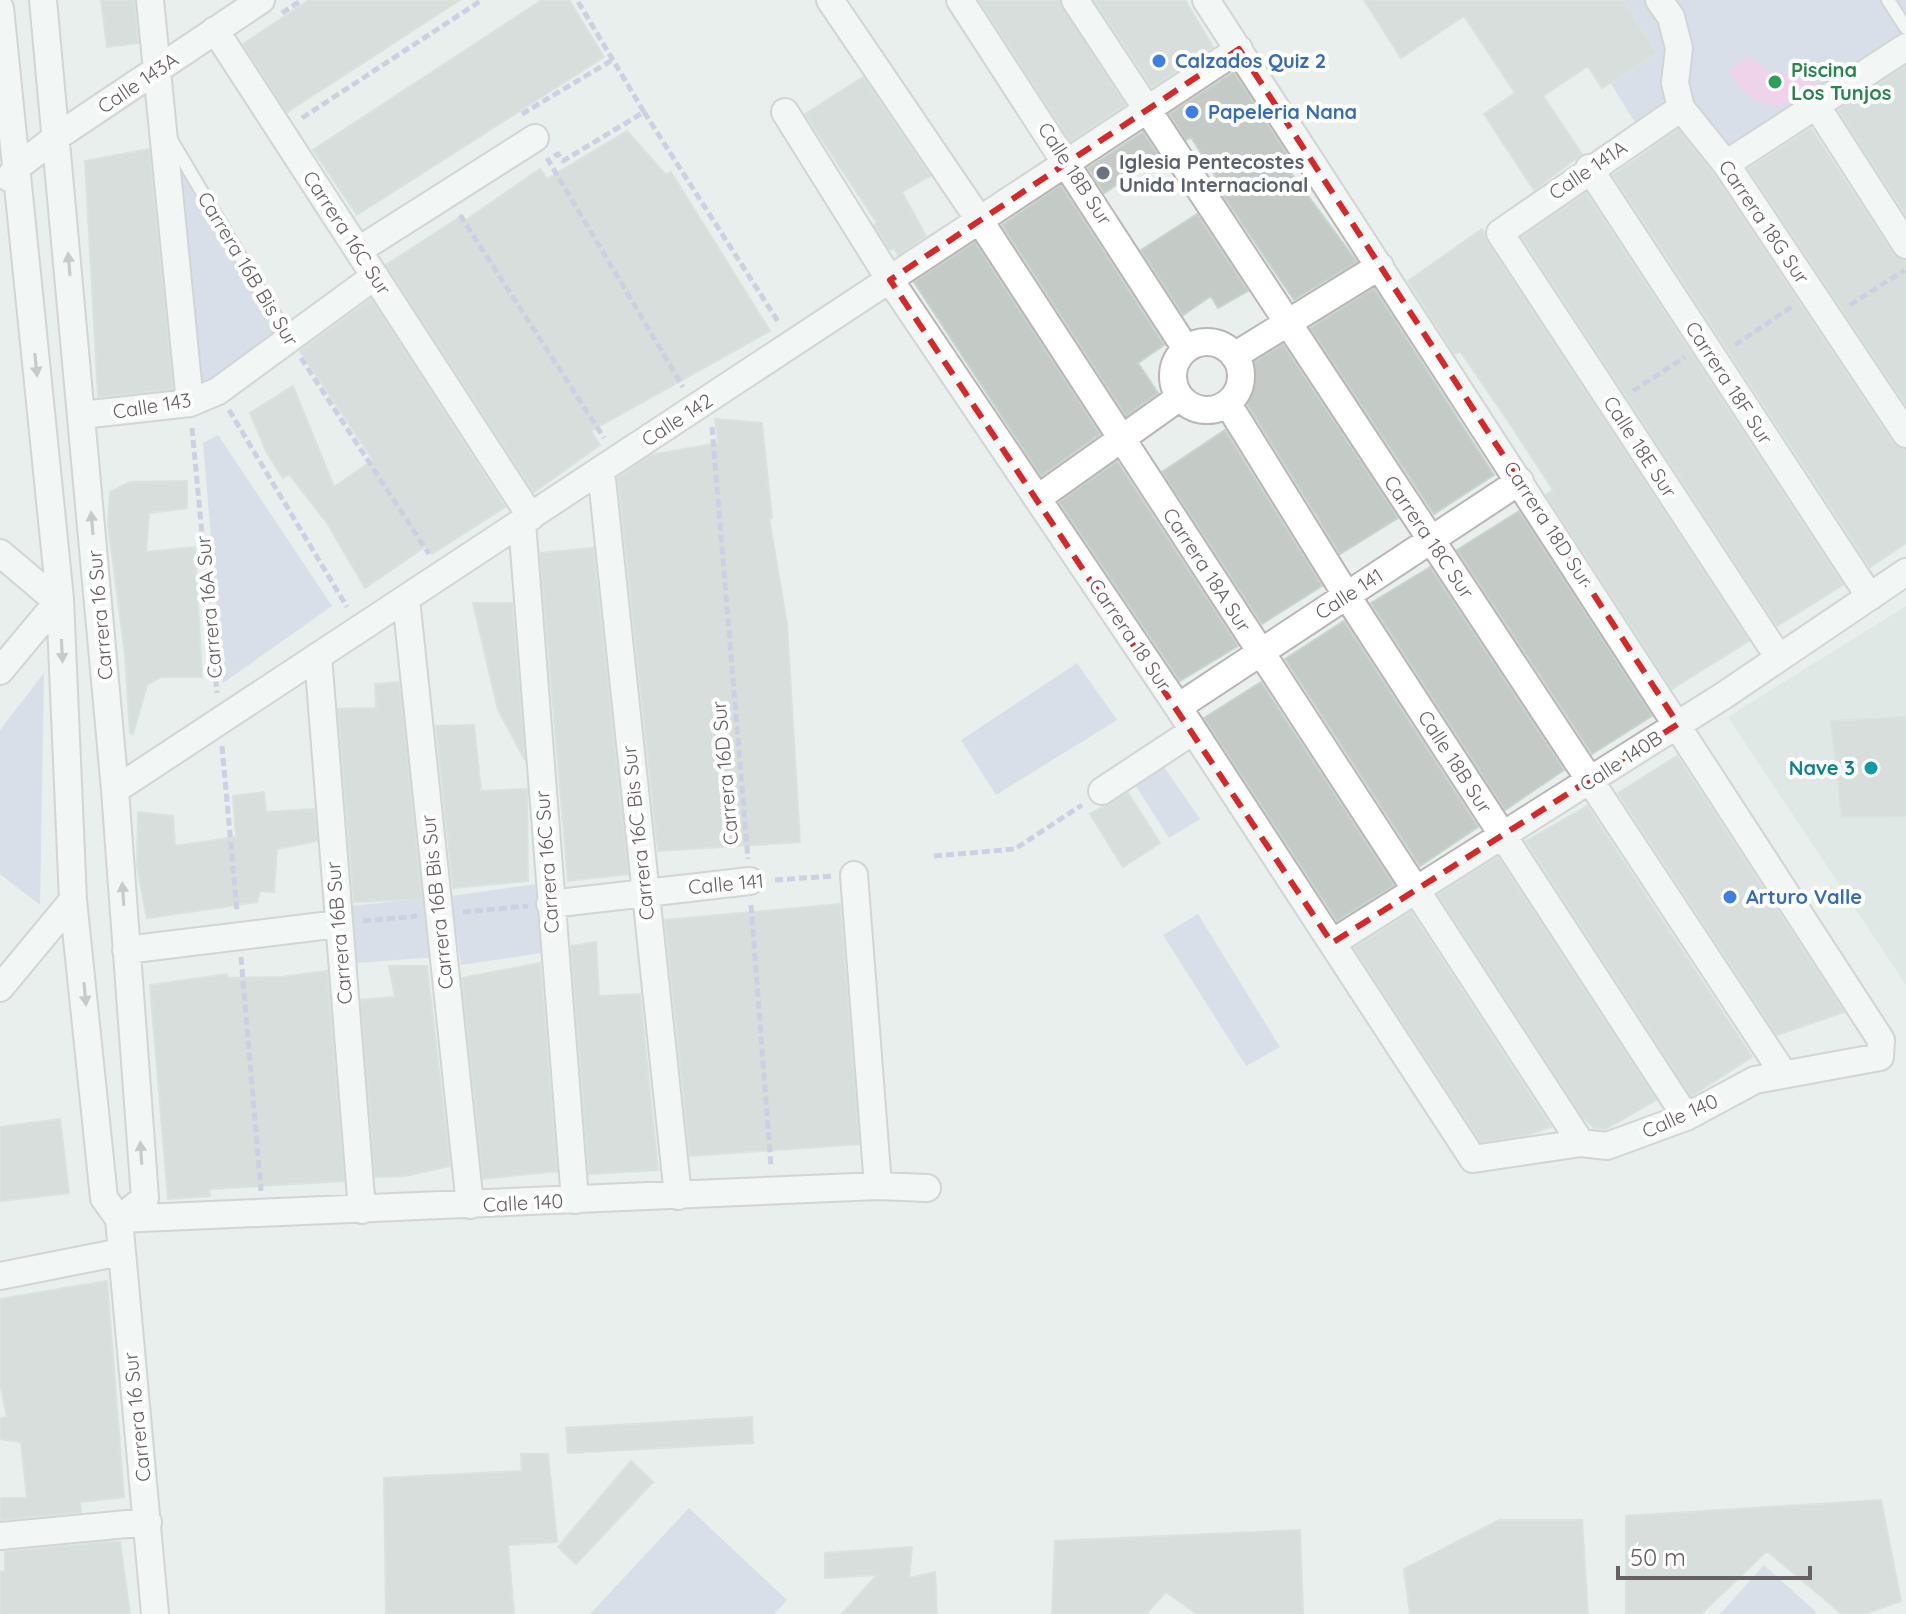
<svg xmlns="http://www.w3.org/2000/svg" width="1906" height="1614" font-family="Quicksand,sans-serif">
  <style>
    .education { fill: #d6dfdc }
    .green { fill: #c7cde4 }
    .water { fill: #f6b1e7 }
    .building { fill: #c4cbc7; stroke: #c7d4cd; stroke-width: 2 }
    .lines { fill: none; stroke-linecap: round; stroke-linejoin: round }
    .lane-casing { stroke: #bbb5b8; stroke-width: 16 }
    .street-casing { stroke: #bbb5b8; stroke-width: 30 }
    .path { stroke: #aeacd4; stroke-width: 5; stroke-dasharray: 8 4; stroke-linecap: butt }
    .lane { stroke: #fff; stroke-width: 12 }
    .street { stroke: #fff; stroke-width: 26 }
    .oneway { fill: #a39fa2 }
    .marked { fill: none; stroke: #d62828; stroke-width: 6; stroke-dasharray: 16 10; stroke-linejoin: round }
    .shop-dot { fill: #3f7fe0; stroke: #fff; stroke-width: 3 }
    .leisure-dot { fill: #2e9e5b; stroke: #fff; stroke-width: 3 }
    .worship-dot { fill: #6b7280; stroke: #fff; stroke-width: 3 }
    .culture-dot { fill: #0f9aa8; stroke: #fff; stroke-width: 3 }
    .labels { text-anchor: middle; stroke-width: 8; stroke-linejoin: round; paint-order: stroke }
    .shop-label { font-size: 20px; font-weight: bold; fill: #366cbe; stroke: #fff; text-anchor: start }
    .leisure-label { font-size: 20px; font-weight: bold; fill: #27864d; stroke: #fff; text-anchor: start }
    .street-label { font-size: 20px; fill: #665f64; stroke: #fff }
    .worship-label { font-size: 20px; font-weight: bold; fill: #5b616d; stroke: #fff; text-anchor: start }
    .culture-label { font-size: 20px; font-weight: bold; fill: #0d838f; stroke: #fff; text-anchor: end }
  </style>
  <rect width="100%" height="100%" fill="#e8efec"/>
  <path class="education" d="M1906,606V985L1728,717Z"/>
  <path class="green" d="M1559,0H1906V55L1746,158L1652,150Z
    M176,161L278,336L199,388Z
    M218,435L332,606L223,683L203,443Z
    M1077,663L1117,720L996,795L961,740Z
    M44,673L40,905L0,874V730Z
    M1164,767L1200,819L1169,838L1134,783Z
    M537,884L548,952L461,965L451,896Z
    M429,898L435,957L345,964L340,907Z
    M1198,914L1280,1047L1246,1066L1163,935Z
    M689,1508L787,1600L774,1614H590Z
    M1764,1565L1816,1612L1815,1614H1720Z"/>
  <path class="water" d="M1750,56L1774,77L1803,65L1819,89C1776,114 1757,113 1728,70Z"/>
  <path class="building" d="M101,0H134L138,43L107,47Z
    M309,0H460L287,112L243,44Z
    M542,0H569L604,57L357,215L313,150Z
    M979,0H1059L1125,105L1070,141Z
    M1094,0H1185L1213,47L1152,87Z
    M1364,0H1623L1657,53L1602,88L1588,66L1543,96L1582,154L1534,190L1484,114L1515,93L1464,16L1401,58Z
    M1906,66V215L1838,110Z
    M1234,72L1292,162L1286,166L1357,262L1294,300L1224,197L1227,195L1191,137L1186,140L1169,114Z
    M863,77L930,176L902,192L926,236L898,255L894,248L890,250L874,225L877,223L805,114Z
    M1811,128L1893,254L1906,261V405L1748,169Z
    M1678,130L1713,173L1893,443L1906,450V543L1870,567L1613,175Z
    M627,131L666,175L671,172L770,331L591,431L600,445L534,492L386,265L460,217L463,222L540,169L547,179Z
    M1143,132L1160,157L1104,193L1088,168Z
    M149,149L173,389L98,397L85,161Z
    M1061,185L1164,345L1138,363L1158,393L1126,416L1002,225Z
    M1586,193L1843,585L1777,626L1522,237Z
    M1197,214L1248,291L1218,308L1211,296L1183,315L1141,250Z
    M1482,229L1487,242L1749,641L1672,689L1546,495L1553,490L1508,421L1460,351L1455,354L1408,281Z
    M975,242L1100,434L1041,476L914,282Z
    M1374,288L1494,475L1434,514L1310,328Z
    M371,299L505,507L432,554L426,546L365,588L327,523L289,474L283,478L267,453L250,413L293,386L334,487L373,460L300,351Z
    M1283,344L1398,518L1340,554L1244,399L1249,365Z
    M715,419L762,423L772,518H769L787,624L800,842L658,851L618,478L651,455L718,443Z
    M1225,430L1322,586L1262,624L1162,472Z
    M1117,461L1238,646L1180,681L1059,502Z
    M187,481V508L149,513L146,552L195,547L202,677H161L147,685L133,734L130,733L125,655L108,524L110,492L130,482Z
    M1519,511L1652,716L1592,754L1457,550Z
    M593,548L628,874L568,881L540,553Z
    M1430,567L1564,770L1505,810L1371,603Z
    M473,603H512L525,760L498,710Z
    M1344,621L1478,827L1420,866L1285,659Z
    M399,682L422,899L354,902L338,709L376,708L375,684Z
    M1261,682L1394,885L1337,921L1204,718Z
    M1906,717V816L1842,817L1831,721Z
    M474,725L481,791L527,789L528,881L453,888L436,726Z
    M1677,756L1844,1012L1777,1035L1618,793Z
    M264,792L266,812L314,809L317,841L277,849L274,892L260,891L257,902L147,918L137,867L138,812L173,816L175,846L236,837L233,796Z
    M1128,793L1160,843L1123,867L1090,814Z
    M1587,806L1752,1057L1691,1096L1526,841Z
    M1498,857L1656,1100L1606,1129L1594,1128L1582,1116L1438,895Z
    M840,904L859,1144L690,1156L665,920Z
    M1411,912L1551,1127L1527,1135L1481,1142L1354,948Z
    M596,942L599,996L640,994L658,1170L589,1174L571,946Z
    M540,963L557,1171L483,1179L462,978Z
    M389,966H427L450,1166L405,1176L375,1177L361,1000L395,997Z
    M327,971L344,1181L209,1189L210,1196L168,1199L150,985L227,974L228,978L282,977Z
    M60,1119L69,1193L0,1201V1127Z
    M107,1281L124,1497L80,1502L81,1512L0,1520V1498H27L21,1442L0,1439V1418L7,1417L0,1384V1299Z
    M752,1417L753,1443L568,1453L566,1428Z
    M521,1454H548L557,1542L508,1545L514,1614H386L384,1478L522,1471Z
    M631,1461L653,1482L576,1564L558,1547Z
    M1881,1500L1901,1601L1864,1614H1842L1767,1551L1701,1614H1626V1516Z
    M1499,1520H1582L1588,1614H1410L1404,1569Z
    M1300,1530L1303,1614H1197L1166,1592L1146,1614H1052L1055,1541Z
    M108,1542H120L130,1614H0V1572L5,1571V1552Z
    M912,1547L909,1578L935,1572L937,1614H842L877,1575L825,1578V1553Z"/>
  <g class="lines">
    <g class="lane-casing">
      <path id="lane" d="M1888,0L1906,28
        M170,138L289,339"/>
    </g>
    <g class="street-casing">
      <path id="street" d="M43,0L115,790L145,1198L119,1219
        M150,0L190,403
        M830,0L980,221L1581,1143
        M960,0L1186,349
        M1075,0L1783,1073
        M1659,0L1671,17L1679,48L1675,83L1681,108L1726,164L1906,434
        M0,8L60,599L73,900L104,1198L119,1219L155,1614
        M215,30L531,517
        M1816,105L1906,245
        M1681,108L1500,233L1779,658
        M785,112L890,280L1178,707L1473,1159L1581,1143L1607,1146L1686,1117L1755,1080L1880,1057L1881,1040L1206,0
        M1726,164L1906,47
        M1589,168L1870,597
        M9,178L16,168L58,136L261,0
        M359,250L535,138
        M1173 376a34 34 0 1 1 68 0a34 34 0 1 1-68 0Z
        M1234,356L1380,266
        M1228,404L1347,596L1686,1117
        M82,415L190,403L218,391L375,276
        M601,470L678,1196
        M1038,498L1180,397
        M522,523L575,1200
        M0,553L58,602
        M406,599L470,1205
        M318,656L362,1210
        M0,671L60,599
        M1178,707L1520,481
        M115,790L1239,49
        M1102,791L1193,731
        M854,875L878,1186
        M550,904L750,881
        M1332,943L1723,696L1906,572
        M126,950L338,924
        M0,988L73,900
        M119,1219L878,1186L927,1188
        M0,1276L121,1252
        M0,1536L148,1522"/>
    </g>
    <path class="path" d="M282,13L302,0
      M644,112L779,323
      M522,114L614,59
      M302,118L482,0
      M554,156L558,154L563,161L644,112L577,0
      M547,158L683,387
      M460,215L604,438
      M1850,305L1905,270
      M1735,345L1793,306
      M301,358L429,554
      M1633,391L1685,357
      M229,410L347,607
      M712,427L748,859
      M192,428L217,693
      M222,746L237,912
      M934,856L1015,849L1082,805
      M775,880L833,876
      M751,905L771,1166
      M463,912L528,906
      M363,921L417,916
      M241,957L261,1191"/>
    <use href="#lane" class="lane"/>
    <use href="#street" class="street"/>
  </g>
  <defs><path id="oneway-solid" d="M-6-.8H1V-3.2L6.5 0L1 3.2V.8H-6Z" transform="scale(2)"/></defs>
  <g class="oneway">
    <use href="#oneway-solid" transform="translate(69 264) rotate(-95)"/>
    <use href="#oneway-solid" transform="translate(36 365) rotate(84)"/>
    <use href="#oneway-solid" transform="translate(92 523) rotate(-95)"/>
    <use href="#oneway-solid" transform="translate(62 651) rotate(87)"/>
    <use href="#oneway-solid" transform="translate(123 894) rotate(-94)"/>
    <use href="#oneway-solid" transform="translate(85 994) rotate(85)"/>
    <use href="#oneway-solid" transform="translate(141 1153) rotate(-94)"/>
  </g>
  <path d="M0 0H1906V1614H0ZM1239,49L1678,724L1332,943L890,280Z" fill="#e8efec" fill-opacity=".55" fill-rule="evenodd"/>
  <path class="marked" d="M1239,49L1678,724L1332,943L890,280Z"/>
  <g class="shop-dot">
    <circle cx="1159" cy="61" r="8"/>
    <circle cx="1192" cy="112" r="8"/>
    <circle cx="1730" cy="897" r="8"/>
  </g>
  <circle class="leisure-dot" cx="1775" cy="82" r="8"/>
  <circle class="worship-dot" cx="1103" cy="173" r="8"/>
  <circle class="culture-dot" cx="1871" cy="768" r="8"/>
  <g class="labels">
    <g class="shop-label">
      <text x="1175" y="68">Calzados Quiz 2</text>
      <text x="1208" y="119">Papeleria Nana</text>
      <text x="1746" y="904">Arturo Valle</text>
    </g>
    <g class="leisure-label">
      <text x="1791" y="77">Piscina<tspan x="1791" dy="23">Los Tunjos</tspan></text>
    </g>
    <g class="street-label">
      <text transform="translate(138 83) rotate(-34)" y="7">Calle 143A</text>
      <text transform="translate(1588 170) rotate(-34)" y="7">Calle 141A</text>
      <text transform="translate(1075 174) rotate(57)" y="7">Calle 18B Sur</text>
      <text transform="translate(1764 222) rotate(56)" y="7">Carrera 18G Sur</text>
      <text transform="translate(347 233) rotate(57)" y="7">Carrera 16C Sur</text>
      <text transform="translate(248 269) rotate(59)" y="7">Carrera 16B Bis Sur</text>
      <text transform="translate(1729 383) rotate(57)" y="7">Carrera 18F Sur</text>
      <text transform="translate(152 406) rotate(-9)" y="7">Calle 143</text>
      <text transform="translate(677 420) rotate(-33)" y="7">Calle 142</text>
      <text transform="translate(1640 447) rotate(57)" y="7">Calle 18E Sur</text>
      <text transform="translate(1548 524) rotate(57)" y="7">Carrera 18D Sur</text>
      <text transform="translate(1429 537) rotate(56)" y="7">Carrera 18C Sur</text>
      <text transform="translate(1207 570) rotate(57)" y="7">Carrera 18A Sur</text>
      <text transform="translate(1349 594) rotate(-33)" y="7">Calle 141</text>
      <text transform="translate(209 607) rotate(-95)" y="7">Carrera 16A Sur</text>
      <text transform="translate(100 615) rotate(-95)" y="7">Carrera 16 Sur</text>
      <text transform="translate(1130 635) rotate(56)" y="7">Carrera 18 Sur</text>
      <text transform="translate(1621 761) rotate(-33)" y="7">Calle 140B</text>
      <text transform="translate(1455 762) rotate(57)" y="7">Calle 18B Sur</text>
      <text transform="translate(725 773) rotate(-95)" y="7">Carrera 16D Sur</text>
      <text transform="translate(638 833) rotate(-96)" y="7">Carrera 16C Bis Sur</text>
      <text transform="translate(547 862) rotate(-94)" y="7">Carrera 16C Sur</text>
      <text transform="translate(726 884) rotate(-5)" y="7">Calle 141</text>
      <text transform="translate(437 902) rotate(-96)" y="7">Carrera 16B Bis Sur</text>
      <text transform="translate(339 933) rotate(-95)" y="7">Carrera 16B Sur</text>
      <text transform="translate(1680 1116) rotate(-24)" y="7">Calle 140</text>
      <text transform="translate(523 1203) rotate(-3)" y="7">Calle 140</text>
      <text transform="translate(137 1417) rotate(-96)" y="7">Carrera 16 Sur</text>
    </g>
    <g class="worship-label">
      <text x="1119" y="169">Iglesia Pentecostes<tspan x="1119" dy="23">Unida Internacional</tspan></text>
    </g>
    <g class="culture-label">
      <text x="1855" y="775">Nave 3</text>
    </g>
  </g>
  <path d="M1618 1566v12h192v-12" fill="none" stroke="#665f64" stroke-width="4"/>
  <text x="1630" y="1566" font-size="24" fill="#665f64" stroke="#ffffff" stroke-width="6" paint-order="stroke">50 m</text>
</svg>
